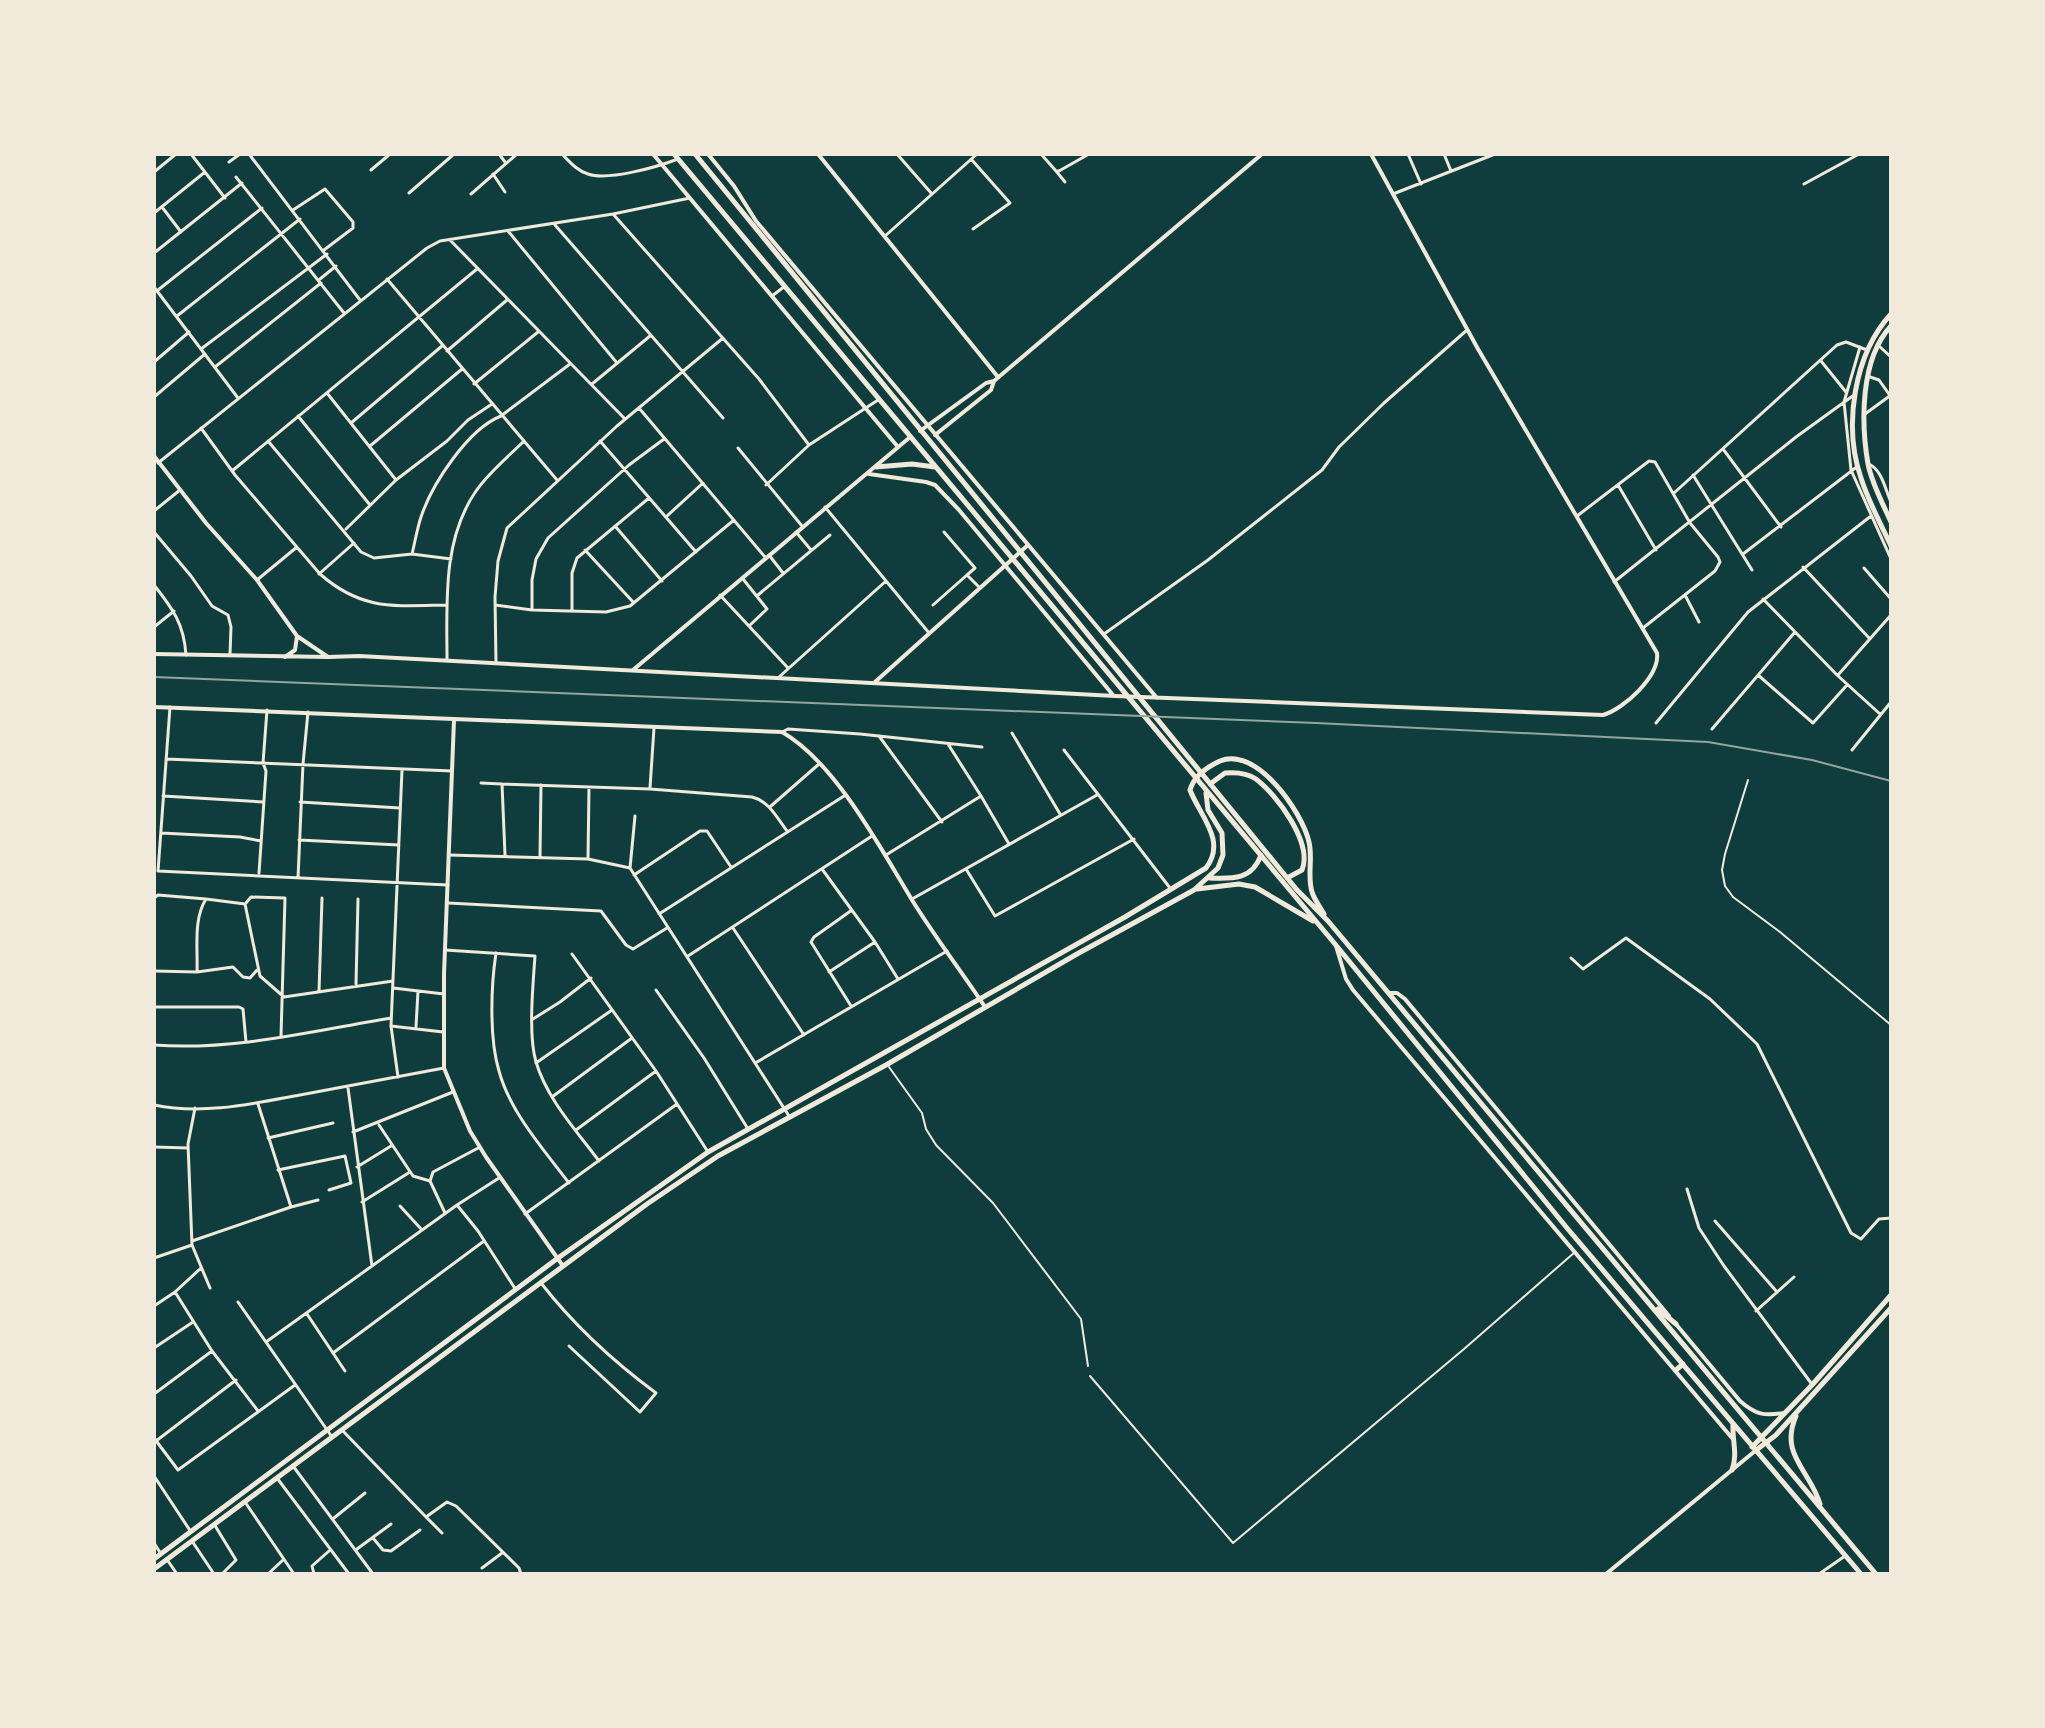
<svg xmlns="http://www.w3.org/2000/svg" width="2045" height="1728" font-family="Merriweather,serif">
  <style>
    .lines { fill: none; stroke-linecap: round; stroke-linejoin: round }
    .service { stroke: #f1e9da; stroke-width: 2 }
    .pedestrian { stroke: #f1e9da; stroke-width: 3 }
    .minor { stroke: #f1e9da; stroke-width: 3 }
    .tertiary { stroke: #f1e9da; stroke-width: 4 }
    .primary { stroke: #f1e9da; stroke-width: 5 }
    .rail { stroke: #97a49c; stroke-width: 2 }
  </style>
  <rect width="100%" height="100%" fill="#0f3d3e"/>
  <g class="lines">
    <path class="service" d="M1748,780L1725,854L1722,870L1725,886L1733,897L1780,932L1891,1025
      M889,1067L922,1113L926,1129L936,1145L993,1203L1081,1319L1088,1366
      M1090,1376L1233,1543L1464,1349L1575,1252"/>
    <path class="pedestrian" d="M541,1283C573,1324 614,1362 656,1393L640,1412L569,1346"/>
    <path class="minor" d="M191,154L225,198
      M249,154L360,300
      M499,154L505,162
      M562,154C569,161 577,171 588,174C608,181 657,167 678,159
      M897,154L932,194
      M1041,154L1056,171H1059L1089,154
      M1408,154L1421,184
      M1444,154L1451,171
      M971,159L1010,203L973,229
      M229,162L240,154
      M371,170L390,154
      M1056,171L1065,182
      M154,172L176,154
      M493,174L505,192
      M236,177L344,313
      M1804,184L1859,154
      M409,193L454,154
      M471,194L517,154
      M1393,194L1495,154
      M162,207L181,232
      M293,210L325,189L353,222V228L324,250
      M154,213L205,172
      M613,214L759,379L809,445L766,485
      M555,225L723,418
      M508,231L617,363
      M885,236L977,154
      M450,240L625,419
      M154,253L242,183
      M320,279L336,266
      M387,279L557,480
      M154,287L238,398
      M158,290L262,208
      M772,296L785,286
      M177,316L300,219
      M1879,346L1891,357
      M1860,347L1844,402L1851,470L1891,559
      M201,349L327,254
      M447,351L507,300
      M1821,361L1846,392
      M154,362L189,332
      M215,367L321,283
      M1870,377L1879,380L1891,397
      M474,384L538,332
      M592,384L650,336
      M327,393L396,480
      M154,397L205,354
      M639,408L765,557
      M1865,414L1891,395
      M298,416L370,505
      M351,423L442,346
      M201,428L235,475L320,574C362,611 395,606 447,605
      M268,441L361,552L374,558L412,554L451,559
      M600,441L696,552
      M809,445L878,400
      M370,446L462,369
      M738,448L802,526
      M1723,449L1781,527
      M158,463L427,248L440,241L613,214L690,198
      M1869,464C1882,470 1885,489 1891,502
      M232,471L477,269
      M1693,475L1752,570
      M1618,485L1656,550
      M1674,493L1837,345L1846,342L1867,350
      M825,507L929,633
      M154,511L180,490
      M667,516L703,483
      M1577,516L1649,461L1655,462L1690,523L1718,557L1720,562L1715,571L1643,628
      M615,526L662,581
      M346,529L396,480L447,441L468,420L492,404
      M154,532L191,576L212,606L228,615L231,627L230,654
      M796,532L811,550
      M944,532L975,568L967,575L980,588
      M585,550L634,603
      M412,554C415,542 417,529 421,517C432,484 468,429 501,416L570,364
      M1743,554L1858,466
      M769,555L783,573
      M1803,567L1870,639
      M1864,568L1891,599
      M319,574L354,543
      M743,579L767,609L749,626
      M257,580L297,547
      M1614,582L1796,437L1854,395
      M154,585C173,609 184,624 186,655
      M720,595L788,668
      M758,595L830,535
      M1685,595L1699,622
      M1763,599L1837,675L1880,714
      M495,605L532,610L606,612L630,606L734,520
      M933,605L967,575
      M532,609V580L536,559L548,538L629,465L664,439
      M572,610V573L577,558L649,498
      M154,627L174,611
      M1104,634L1208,560L1322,470L1339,447L1384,403L1467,330
      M447,660C447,604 442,540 476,491C489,472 508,457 524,441
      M496,663L495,597L498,561L507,528L617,426L723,338
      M1758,675L1813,723L1847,685
      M1838,675L1891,615
      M779,677L886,581
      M170,707L158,871L448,885
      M1656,723L1748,612L1871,516
      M1712,729L1795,632
      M784,731L788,729L860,734L982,747
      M1012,733L1060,814
      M879,736L942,822
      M1064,750L1170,888
      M1852,750L1891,702
      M166,759L452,771
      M481,783L502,784
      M650,788L654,728
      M163,796L263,802
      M981,796L1009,844
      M300,802L400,808
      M771,806L819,764
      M161,833L240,837L261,841
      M299,840L399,845
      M449,855L588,859L630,868L789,1116
      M505,855L502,784L650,789L752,797C769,801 777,818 787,831
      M886,855L981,796L948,744
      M540,857L541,785
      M588,859L589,787
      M630,868L635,816
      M822,869L875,942L898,979
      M966,869L995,916L1134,839
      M259,873L266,771L263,763L267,710
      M634,875L700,831H707L731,867
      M298,878L303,764L308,712
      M154,898L158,895L206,899
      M912,899L1097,795
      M246,903L251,897L285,898L281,1036
      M448,903L601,911L626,945L633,949L667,928
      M659,914L844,796
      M733,928L804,1035
      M445,950L535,956C533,985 528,1035 536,1062C547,1099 576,1130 599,1161
      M496,953C491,986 489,1038 499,1071C510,1112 544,1150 569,1183
      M572,954L656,1071L708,1152
      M688,956L872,836
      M1571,958L1583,969L1626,938L1710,999L1757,1044L1851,1233L1861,1239L1879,1219L1891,1218
      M154,971L197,972L233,967L243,977L250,978L257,970
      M197,972C198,950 193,919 206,899L245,904L260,976L284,997L393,981
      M829,972L875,942
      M356,984L358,899
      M393,988L444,994
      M656,990L704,1058L748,1129
      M319,992L322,898
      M851,1006L811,942L814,937L852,910
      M154,1007H239L243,1009L246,1042
      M533,1019L560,1002L591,978
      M391,1026L443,1032
      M416,1027L418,991
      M154,1045C233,1051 313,1031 391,1018
      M757,1062L947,951
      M536,1063L612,1010
      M398,1077L391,1026L402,770
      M348,1088L372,1266
      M552,1097L632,1038
      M258,1104L291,1207
      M154,1105C203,1115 251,1104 300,1095C348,1086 396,1077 444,1068
      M195,1108L188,1144L192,1245L210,1288
      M379,1125L413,1176L430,1181
      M576,1130L656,1071
      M353,1132L453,1092
      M268,1138L333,1123
      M154,1147L188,1148
      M357,1167L391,1146
      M278,1170L345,1156L351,1183L329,1190
      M1687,1189L1699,1228L1724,1266L1811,1383
      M362,1202L410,1172
      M457,1205L478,1231L516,1290
      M400,1206L422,1230
      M445,1213L430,1181L433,1172L480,1147
      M525,1214L677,1104
      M1715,1221L1777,1292
      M192,1241L291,1207L318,1200
      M154,1258L192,1245
      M175,1292L212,1351L258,1411
      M238,1302L332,1437
      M154,1306L175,1292L201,1268
      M1756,1311L1794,1277
      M307,1314L345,1371
      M266,1342L457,1205L499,1178
      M154,1348L193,1322
      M333,1353L484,1241
      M154,1394L212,1351
      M342,1430L426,1517L447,1502L456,1506L519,1568L521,1574
      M154,1438L178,1470L295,1385
      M156,1441L236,1380
      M293,1466L373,1574
      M154,1476L191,1532
      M277,1478L349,1574
      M245,1502L294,1574
      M426,1517L442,1533
      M334,1518L365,1493
      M214,1524L236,1560L222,1574
      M373,1538L383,1550L391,1551L420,1530
      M192,1541L214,1574
      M154,1543L161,1554
      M357,1549L391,1524
      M168,1561L177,1574
      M482,1568L502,1553
      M268,1574L283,1560
      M314,1574L312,1566L329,1551
      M1819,1574L1845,1556"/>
    <path class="tertiary" d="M653,154L898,447
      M708,154L734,186L756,221L1157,698
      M818,154L998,377
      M920,431L986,383L994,381L1262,154
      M935,435L991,390L994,381
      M154,456L206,523L257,580L297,636L328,657L359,656L1115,696L1603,715C1624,709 1660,676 1657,653L1478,349L1371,154
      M869,474L926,482L935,485L959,510L1113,695
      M154,654L328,657
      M285,657L295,650L297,636
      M633,670L909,438
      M875,682L1028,545
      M154,707L782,732C835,762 881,849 912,900C935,937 961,971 985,1007
      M454,720L444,974V1068L470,1131L486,1157L563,1266
      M1336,946L1346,979L1353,990L1732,1438
      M1389,993H1397L1405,999L1669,1316
      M1675,1323L1740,1401C1756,1415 1764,1416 1784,1413
      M1606,1574L1755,1451"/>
    <path class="primary" d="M674,154L1335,944L1567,1228L1861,1574
      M695,154L1297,890L1328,921L1876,1574
      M1891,314C1854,354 1843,426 1861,478C1868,501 1881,524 1891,546
      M1891,326C1860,359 1861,423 1868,464C1872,484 1883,504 1891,522
      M876,467L912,464L935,467
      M1210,784L1225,773C1236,772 1247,773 1256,779C1277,795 1313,843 1302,870L1287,878
      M1209,878C1233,879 1252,880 1261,855
      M1197,889L1239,884L1255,887L1313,921
      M1658,1309L1676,1324
      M1676,1370L1683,1364
      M1796,1416C1779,1455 1810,1470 1820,1504
      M1752,1447L1812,1385L1891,1295
      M1755,1451L1776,1435L1891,1308
      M1732,1470C1738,1454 1732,1441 1733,1424
      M154,1559L558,1258L708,1152L1125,917L1206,868C1227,841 1200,816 1190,790C1194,776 1207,767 1220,761C1257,746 1302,812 1309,842C1313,859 1307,876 1312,892C1314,899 1320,907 1324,914
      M154,1569L647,1204L718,1156L886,1065L1077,954L1194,890L1218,868L1223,855L1222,833L1208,810L1206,793"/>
    <path class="rail" d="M154,677L1316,723L1708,742L1812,760L1891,781"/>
  </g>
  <rect width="2045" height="1728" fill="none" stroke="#f1e9da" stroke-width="312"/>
</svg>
